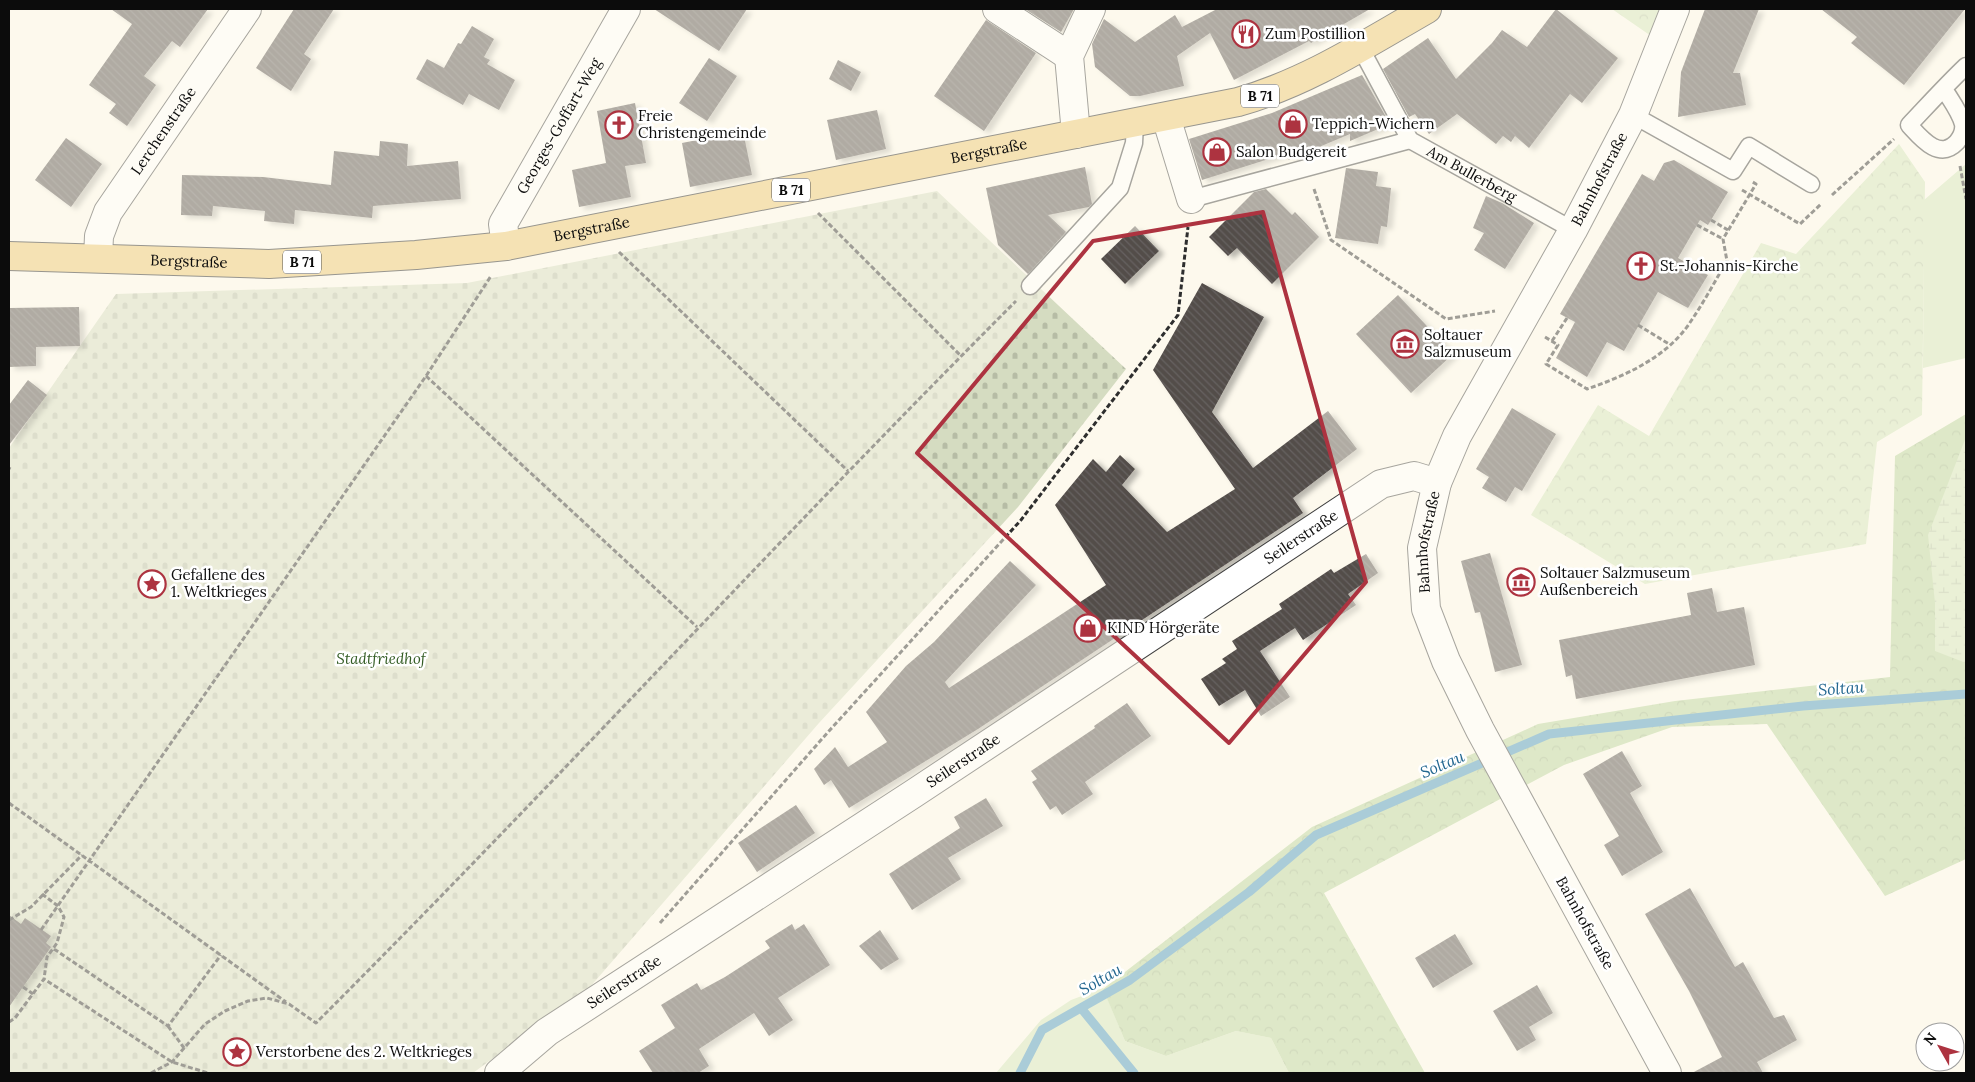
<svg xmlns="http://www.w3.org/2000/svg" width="1975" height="1082" font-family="Lora,serif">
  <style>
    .grass { fill: #d2e4ba }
    .forest { fill: url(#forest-crowns) }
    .wetland { fill: url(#wetland-marsh) }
    .cemetery { fill: url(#cemetery-stones) }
    .park { fill: url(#park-crowns) }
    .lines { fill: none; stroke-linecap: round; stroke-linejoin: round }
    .stream { stroke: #4695be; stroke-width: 9 }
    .building { fill: url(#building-back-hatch); filter: url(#shadow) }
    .service-casing { stroke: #3f3f3f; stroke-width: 19 }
    .minor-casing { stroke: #3f3f3f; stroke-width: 30 }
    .primary-casing { stroke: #1d1d1d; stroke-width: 30 }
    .path { stroke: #2e2e2e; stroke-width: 3; stroke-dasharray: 5 2.5; stroke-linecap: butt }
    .service { stroke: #fff; stroke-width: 16 }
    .minor { stroke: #fff; stroke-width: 28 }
    .primary { stroke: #eac570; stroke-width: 28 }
    .marked { fill: none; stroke: #ad3340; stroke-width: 4; stroke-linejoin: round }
    .labels { text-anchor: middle; stroke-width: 5; stroke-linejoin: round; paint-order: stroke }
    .shield { fill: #fff; stroke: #555; stroke-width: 1 }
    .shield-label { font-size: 14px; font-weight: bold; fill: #0c0c0c }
    .poi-label { font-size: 15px; fill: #0c0c0c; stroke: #fff; text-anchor: start }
    .street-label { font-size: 15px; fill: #0c0c0c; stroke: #fff }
    .park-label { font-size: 15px; font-style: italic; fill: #335c24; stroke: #fff }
    .water-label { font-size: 16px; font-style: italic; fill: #236790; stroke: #fff }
  </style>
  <defs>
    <pattern id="forest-crowns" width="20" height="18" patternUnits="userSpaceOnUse" patternTransform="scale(1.25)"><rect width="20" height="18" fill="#b8d39b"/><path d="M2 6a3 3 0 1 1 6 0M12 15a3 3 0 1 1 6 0" fill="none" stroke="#9db484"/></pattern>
    <pattern id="wetland-marsh" width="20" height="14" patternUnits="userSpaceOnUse" patternTransform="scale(1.25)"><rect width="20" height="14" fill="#d2e4ba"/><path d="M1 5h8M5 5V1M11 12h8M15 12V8" fill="none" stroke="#b3c29f"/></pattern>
    <pattern id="cemetery-stones" width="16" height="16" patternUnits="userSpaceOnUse" patternTransform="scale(1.25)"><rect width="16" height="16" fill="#d5dcc1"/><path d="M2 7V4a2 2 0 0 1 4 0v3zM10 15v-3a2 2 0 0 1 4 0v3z" fill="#b6bca5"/></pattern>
    <pattern id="park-crowns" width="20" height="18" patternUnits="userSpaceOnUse" patternTransform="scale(1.25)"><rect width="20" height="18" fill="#d2e4ba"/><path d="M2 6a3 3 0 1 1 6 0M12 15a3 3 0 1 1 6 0" fill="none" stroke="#b3c29f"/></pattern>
    <pattern id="building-back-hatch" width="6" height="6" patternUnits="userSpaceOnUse" patternTransform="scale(1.25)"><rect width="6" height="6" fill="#534d4a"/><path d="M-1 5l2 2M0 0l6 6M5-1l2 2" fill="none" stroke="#676260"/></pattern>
    <filter id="shadow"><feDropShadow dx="5.5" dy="3" stdDeviation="2.5" flood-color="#0004"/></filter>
  </defs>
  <rect width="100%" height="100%" fill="#fdf9ed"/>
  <path class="grass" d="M1966,164V358L1923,368L1924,200Z
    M1103,988L1125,1041L1166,1056L1236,1031L1271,1038L1289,1073H996L1041,1020L1071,1000Z"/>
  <path class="forest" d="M1966,414V859L1885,896L1767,724L1672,727L1564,765L1324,893L1425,1073H1289L1271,1038L1236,1031L1166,1056L1125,1041L1103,989L1312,827L1538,724L1675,701L1890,677L1895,456Z"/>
  <path class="wetland" d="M1966,437V663L1935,651V603L1928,535Z"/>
  <path class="cemetery" d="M937,191L1126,369L1018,507L819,723L590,987L473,1073H9V448L116,294L467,283Z"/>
  <path class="park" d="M1612,9H1665L1654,38Z
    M1899,144L1925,182L1922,415L1877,442L1866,544L1645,584L1531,515L1598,405L1649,436L1761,243L1796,254Z"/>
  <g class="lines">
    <path class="stream" d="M1081,1008L1134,1073
      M1020,1073L1042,1030L1130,980L1249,892L1316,835L1549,734L1803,706L1966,694"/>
  </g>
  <path class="building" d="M111,9H208L180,47L172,41L144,76L156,85L127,126L109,113L116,104L89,85L132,24Z
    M294,9H334L304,54L311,59L291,91L256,68Z
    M654,9H747L719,51Z
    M1025,9H1074L1061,32Z
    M1217,9H1370L1311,43L1309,41L1234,80L1210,33L1177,56L1184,86L1140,96H1130L1095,67L1092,44L1104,19L1135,42L1175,15L1182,27Z
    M1556,9L1618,58L1582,103L1570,94L1529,148L1515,136L1511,142L1503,136L1496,144L1457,114L1429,134L1415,114L1409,117L1383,69L1428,38L1456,79L1492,43L1502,30L1527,47Z
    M1705,9H1759L1733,73H1740L1746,105L1678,117L1681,72Z
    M1821,9H1965L1904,85L1851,43L1857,37Z
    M986,20L1036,53L984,131L934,96Z
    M472,26L494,39L484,57L490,60L487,64L515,80L499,110L469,94L463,105L416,79L427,59L444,68L458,43L461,44Z
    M709,58L737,76L707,121L679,103Z
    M838,60L861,72L851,91L829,79Z
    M1362,75L1390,124L1350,141V134L1288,160L1297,150L1202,180L1189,139L1272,113Z
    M635,103L646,163L625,166L631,197L579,207L572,170L606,163L597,111Z
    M877,110L886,149L836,160L827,120Z
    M743,131L752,175L690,187L682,143Z
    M66,138L102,164L71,207L35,180Z
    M380,141L408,144L407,166L458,161L461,199L373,206L372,218L295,210L294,224L264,221L265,211L213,206L212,216L181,215L182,175L263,177L331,185L334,151L379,156Z
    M1674,160L1728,192L1708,225L1700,220L1678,258L1708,275L1688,308L1658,292L1624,351L1607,342L1587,377L1556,358L1575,322L1560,314L1642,174L1654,181L1664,163Z
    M1085,167L1092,204L1089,207L1048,215L1066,232L1028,274L998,245L986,188Z
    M1346,168L1378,172L1376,186L1391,188L1387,227L1381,226L1378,244L1335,238Z
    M1266,189L1292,215L1295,212L1319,237L1272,284L1237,248L1228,256L1209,237L1254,192Z
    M1486,196L1502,203L1534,223L1505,269L1474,250L1484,233L1473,228Z
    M1135,226L1159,251L1125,284L1101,259Z
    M1202,283L1264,317L1212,412L1253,468L1328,411L1357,449L1293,498L1303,513L978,729L849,808L831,780L824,785L814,769L835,747L848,767L887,742L866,712L906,666L934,642L1010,561L1036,585L945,682L949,688L1106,585L1055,505L1093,459L1106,472L1120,455L1135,469L1122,485L1167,532L1235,489L1153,370Z
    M1398,295L1453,354L1411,393L1356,334Z
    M79,307L80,346L36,347V366L9,367V308Z
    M28,380L47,395L9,445V405Z
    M1512,408L1556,434L1522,491L1515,487L1506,502L1482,488L1489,477L1476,469Z
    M1490,553L1522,665L1495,672L1480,612L1475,613L1461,561Z
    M1366,554L1378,573L1348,594L1356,605L1303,640L1295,628L1260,651L1290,697L1261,716L1245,690L1219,706L1201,679L1226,663L1222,659L1237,649L1232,641L1282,609L1279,604L1331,569L1334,573Z
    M1712,588L1717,612L1744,607L1755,665L1576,699L1572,675L1566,677L1559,640L1691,615L1687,593Z
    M1127,703L1151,736L1085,782L1093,794L1062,815L1056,806L1050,810L1032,782L1037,779L1031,771L1095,728L1094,726Z
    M1622,751L1642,786L1630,793L1663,852L1622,876L1604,845L1619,836L1583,774Z
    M986,798L1003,826L948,858L961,879L912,910L889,874L960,828L954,817Z
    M796,805L815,833L757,872L738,843Z
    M1690,888L1735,967L1743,962L1774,1018L1784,1015L1797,1040L1757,1062L1763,1073H1692L1722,1057L1689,991L1645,914Z
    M9,915L21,924L25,918L51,936L46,943L51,947L9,1007Z
    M792,924L795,930L804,924L830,965L778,998L793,1020L769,1036L754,1013L699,1049L709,1066L698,1073H653L639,1051L675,1028L661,1005L697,983L701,990L725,977L770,948L765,941Z
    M880,930L899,959L881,970L859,946Z
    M1455,934L1473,964L1433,988L1415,958Z
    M1537,985L1553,1013L1529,1027L1536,1040L1517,1051L1493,1011Z"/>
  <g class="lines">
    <g class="service-casing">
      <g id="service">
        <path id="s1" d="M1360,47L1410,140L1573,230"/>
        <path d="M1944,89C1950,99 1960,112 1963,124C1964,130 1961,137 1957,142C1939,161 1921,138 1909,125C1928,105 1946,85 1966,66"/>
        <path d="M1633,115L1733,171L1749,146L1811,184"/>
        <path d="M1191,199L1410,140"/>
        <path d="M1030,286L1120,188L1134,143L1135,123"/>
      </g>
    </g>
    <g class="minor-casing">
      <g id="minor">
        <path d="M997,9L1069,56"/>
        <path d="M1166,117L1191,199"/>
        <path d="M1076,134L1069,56L1091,9"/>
        <path id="s2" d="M506,246L503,224L626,9"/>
        <path id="s3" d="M98,258L99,236L108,212L247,9"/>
        <path id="s4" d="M499,1073L547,1032L913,794L1381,484L1414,476L1437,483"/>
        <path id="s5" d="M1667,1073L1480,730L1446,661L1426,609L1422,548L1437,483L1457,436L1573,230L1633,115L1675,9"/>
      </g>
    </g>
    <g class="primary-casing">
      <g id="primary">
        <path id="s6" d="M9,256L269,264L416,255L506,246L1238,102C1306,83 1366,44 1427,9"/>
      </g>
    </g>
    <path class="path" d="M1960,166L1966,199
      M1314,189L1331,240L1446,319L1495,311
      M1742,190L1800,224L1821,204
      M1832,195L1894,139
      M818,213L961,356
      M1711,220L1728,230
      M1697,225L1723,239
      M619,252L848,471
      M1638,325L1669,344
      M1545,337L1558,345L1546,364L1587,389C1625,376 1668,357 1691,321C1704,302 1715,281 1727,261L1723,239L1756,184L1751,181
      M1552,341L1567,318
      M426,376L697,627
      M9,469L10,467
      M9,803L286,1002
      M42,894L58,906L64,917L57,943L47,957L44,979
      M9,920L31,907L82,855
      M660,923L829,731L1021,520L1178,315L1188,227
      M41,930L426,376L491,276
      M54,949L168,1026L221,955
      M23,987L33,994
      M9,1022L15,1018L44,979L172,1062L208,1073
      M168,1026L184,1048
      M151,1073L172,1062L205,1024L225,1011L248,1001L267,998L289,1004L316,1023C553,786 779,538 1016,301"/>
    <use href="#service" class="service"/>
    <use href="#minor" class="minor"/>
    <use href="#primary" class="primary"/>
  </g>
  <path d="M0 0H1975V1082H0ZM1263,212L1366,582L1229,743L917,453L1093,241Z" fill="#fdf9ed" fill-opacity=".55" fill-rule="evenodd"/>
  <path class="marked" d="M1263,212L1366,582L1229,743L917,453L1093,241Z"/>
  <defs>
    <g id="restaurant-ring" transform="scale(1.4375)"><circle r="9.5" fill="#fff" stroke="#ad3340" stroke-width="1.5"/><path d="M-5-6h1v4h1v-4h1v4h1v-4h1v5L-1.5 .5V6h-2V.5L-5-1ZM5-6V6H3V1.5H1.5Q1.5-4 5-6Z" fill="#ad3340"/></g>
    <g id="shop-ring" transform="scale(1.4375)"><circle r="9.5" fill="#fff" stroke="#ad3340" stroke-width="1.5"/><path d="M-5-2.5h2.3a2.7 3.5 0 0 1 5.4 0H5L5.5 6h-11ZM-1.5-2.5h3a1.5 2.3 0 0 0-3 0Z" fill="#ad3340"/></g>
    <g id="church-ring" transform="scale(1.4375)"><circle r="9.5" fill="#fff" stroke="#ad3340" stroke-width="1.5"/><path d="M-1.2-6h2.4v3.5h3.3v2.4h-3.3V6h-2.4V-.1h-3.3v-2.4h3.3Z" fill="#ad3340"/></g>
    <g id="museum-ring" transform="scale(1.4375)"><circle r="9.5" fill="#fff" stroke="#ad3340" stroke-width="1.5"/><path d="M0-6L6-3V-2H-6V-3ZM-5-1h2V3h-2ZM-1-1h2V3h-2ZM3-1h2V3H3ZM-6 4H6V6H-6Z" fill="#ad3340"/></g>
    <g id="sight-ring" transform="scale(1.4375)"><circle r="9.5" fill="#fff" stroke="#ad3340" stroke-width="1.5"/><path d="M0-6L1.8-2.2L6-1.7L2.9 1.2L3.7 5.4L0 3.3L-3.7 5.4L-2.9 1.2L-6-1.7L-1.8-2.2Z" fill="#ad3340"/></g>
  </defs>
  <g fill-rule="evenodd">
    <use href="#restaurant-ring" x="1246" y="34"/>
    <use href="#shop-ring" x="1293" y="124"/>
    <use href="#church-ring" x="619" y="125"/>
    <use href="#shop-ring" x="1217" y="152"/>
    <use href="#church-ring" x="1641" y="266"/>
    <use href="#museum-ring" x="1405" y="344"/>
    <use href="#museum-ring" x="1521" y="582"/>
    <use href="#sight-ring" x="152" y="584"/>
    <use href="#shop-ring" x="1088" y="628"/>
    <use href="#sight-ring" x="237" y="1052"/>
  </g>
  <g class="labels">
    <g class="shield">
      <rect x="1241" y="84.5" width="38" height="23" rx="4"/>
      <rect x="772" y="178.5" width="38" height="23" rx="4"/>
      <rect x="283" y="250.5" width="38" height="23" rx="4"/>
    </g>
    <g class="shield-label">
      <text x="1260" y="101">B 71</text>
      <text x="791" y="195">B 71</text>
      <text x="302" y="267">B 71</text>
    </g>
    <g class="poi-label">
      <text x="1265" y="39">Zum Postillion</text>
      <text x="638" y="121">Freie<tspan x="638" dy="17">Christengemeinde</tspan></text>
      <text x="1312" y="129">Teppich-Wichern</text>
      <text x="1236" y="157">Salon Budgereit</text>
      <text x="1660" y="271">St.-Johannis-Kirche</text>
      <text x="1424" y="340">Soltauer<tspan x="1424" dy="17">Salzmuseum</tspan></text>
      <text x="1540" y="578">Soltauer Salzmuseum<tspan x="1540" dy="17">Außenbereich</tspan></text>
      <text x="171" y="580">Gefallene des<tspan x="171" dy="17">1. Weltkrieges</tspan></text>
      <text x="1107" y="633">KIND Hörgeräte</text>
      <text x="256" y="1057">Verstorbene des 2. Weltkrieges</text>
    </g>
    <g class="street-label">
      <text dy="5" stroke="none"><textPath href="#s2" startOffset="135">Georges-Goffart-Weg</textPath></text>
      <text dy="5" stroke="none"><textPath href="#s3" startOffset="146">Lerchenstraße</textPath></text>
      <text dy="5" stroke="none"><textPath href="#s6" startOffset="990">Bergstraße</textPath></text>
      <text dy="5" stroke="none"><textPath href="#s1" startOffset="176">Am Bullerberg</textPath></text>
      <text dy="5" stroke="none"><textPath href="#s5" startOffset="996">Bahnhofstraße</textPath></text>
      <text dy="5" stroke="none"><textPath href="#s6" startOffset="585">Bergstraße</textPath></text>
      <text dy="5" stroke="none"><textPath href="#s6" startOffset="180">Bergstraße</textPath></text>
      <text dy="5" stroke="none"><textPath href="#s4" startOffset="965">Seilerstraße</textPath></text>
      <text dy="5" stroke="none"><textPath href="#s5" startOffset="591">Bahnhofstraße</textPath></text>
      <text dy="5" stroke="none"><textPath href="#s4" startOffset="560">Seilerstraße</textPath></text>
      <text transform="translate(1585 923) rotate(61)" y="5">Bahnhofstraße</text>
      <text dy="5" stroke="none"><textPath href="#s4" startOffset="155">Seilerstraße</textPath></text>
    </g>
    <g class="park-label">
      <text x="381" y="664">Stadtfriedhof</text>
    </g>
    <g class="water-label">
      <text transform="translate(1841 688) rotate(-4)" y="6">Soltau</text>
      <text transform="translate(1442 764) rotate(-23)" y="6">Soltau</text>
      <text transform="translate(1100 979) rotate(-30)" y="6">Soltau</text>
    </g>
  </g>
  <rect width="1975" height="1082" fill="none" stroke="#0c0c0c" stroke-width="20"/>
  <g transform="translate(1940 1047) rotate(309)"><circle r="24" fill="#ffffff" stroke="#9e9e9e"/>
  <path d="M0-4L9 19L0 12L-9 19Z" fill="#ad3340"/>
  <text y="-8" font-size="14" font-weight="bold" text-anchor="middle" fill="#0c0c0c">N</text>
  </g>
</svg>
